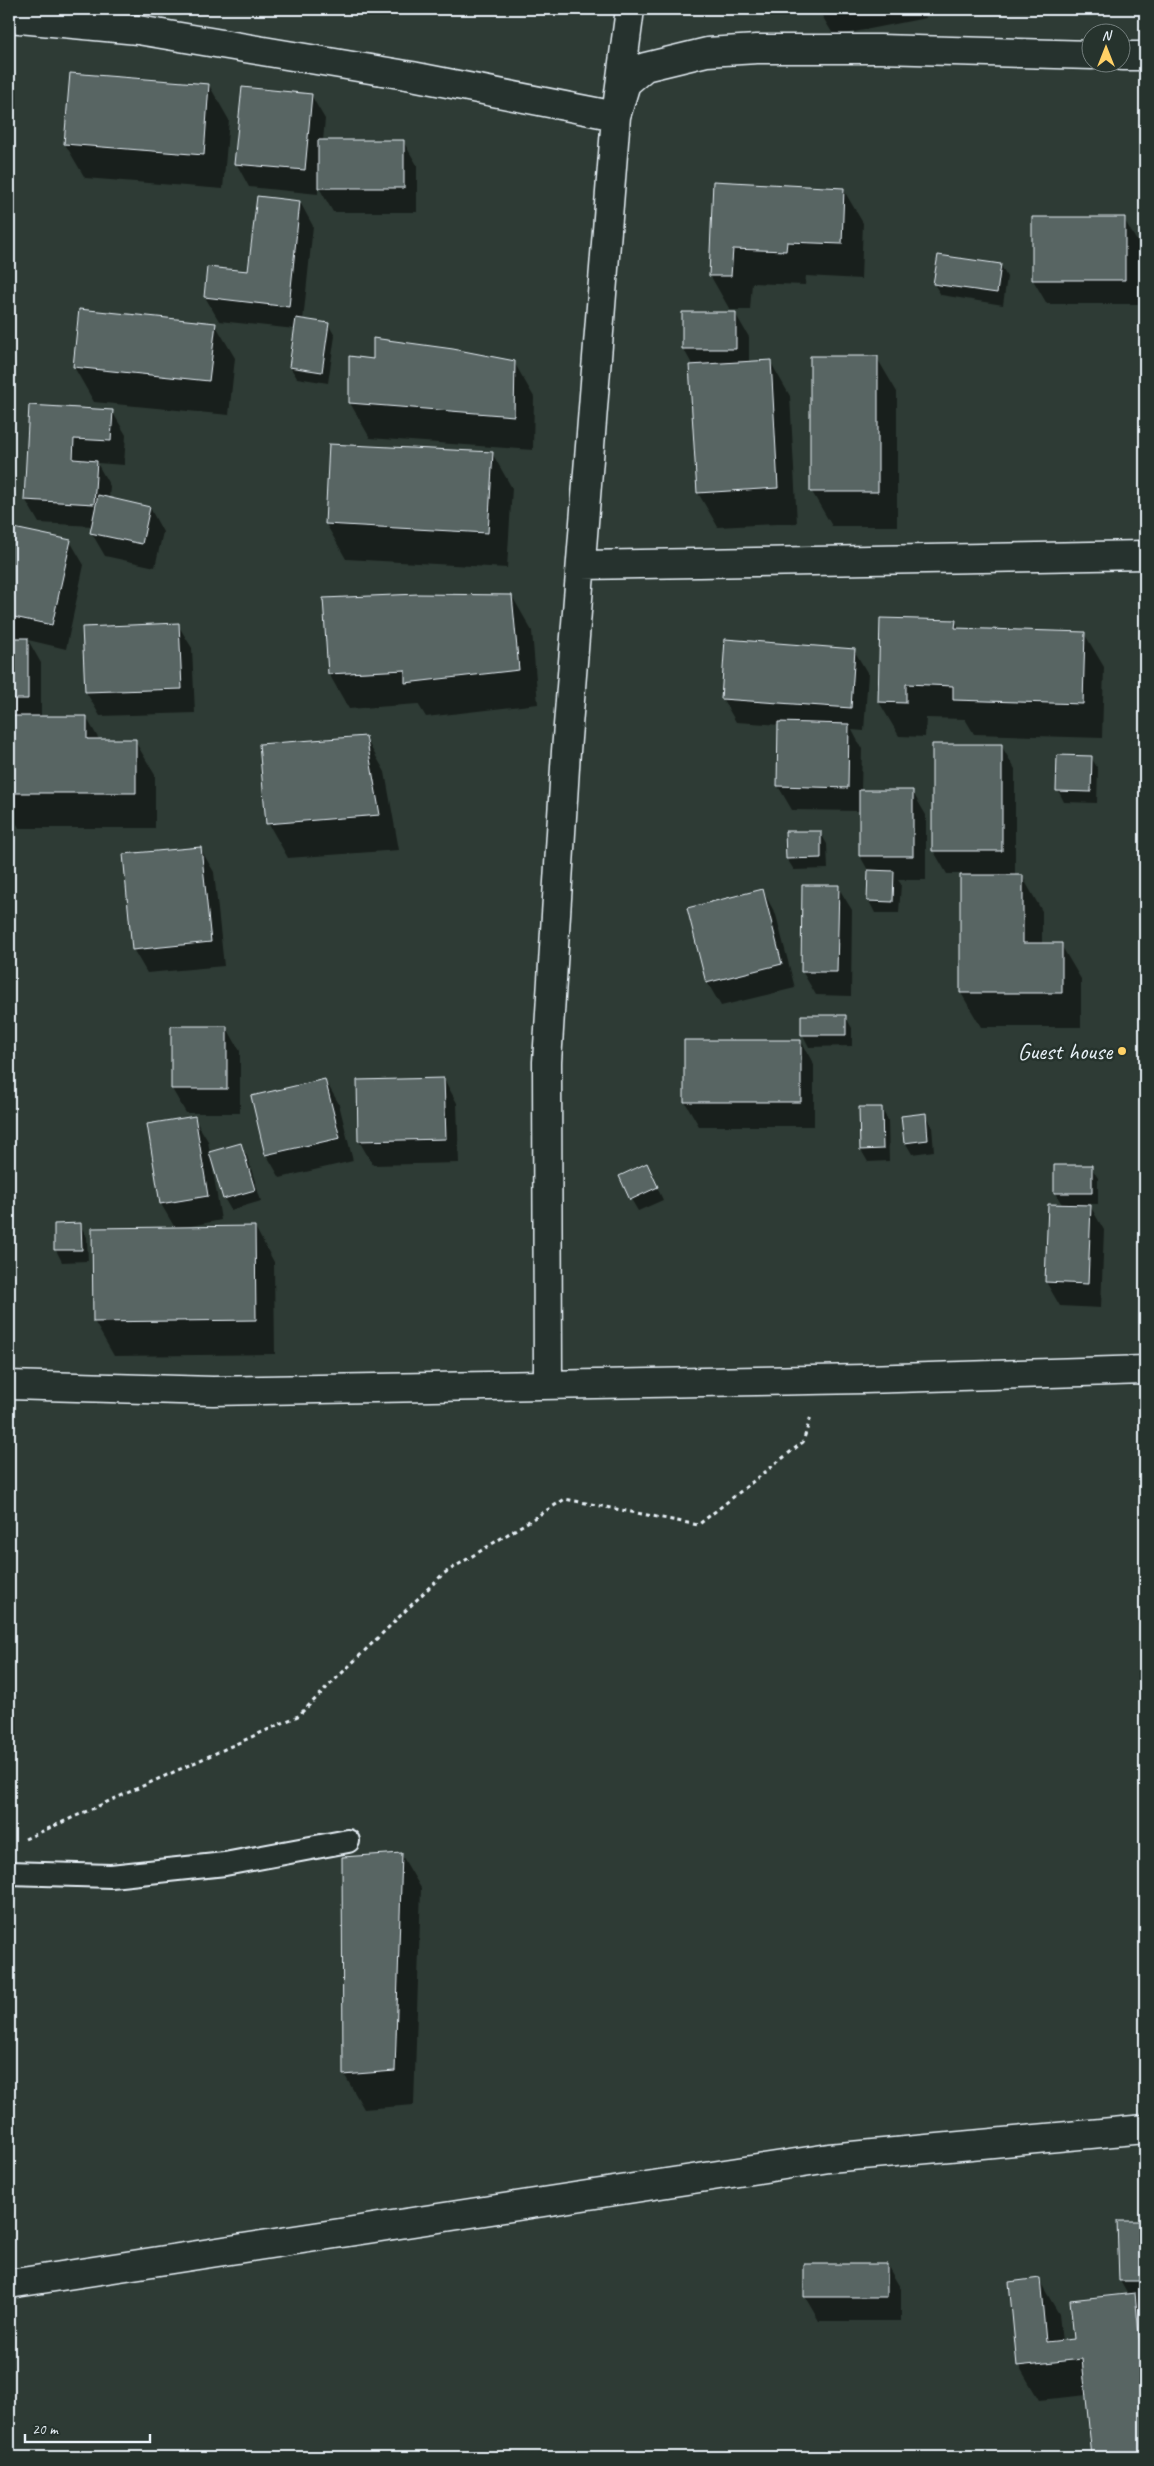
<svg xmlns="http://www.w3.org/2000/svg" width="1154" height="2466" font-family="Caveat,sans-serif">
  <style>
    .shadow { fill: #0007 }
    .building { fill: #596563; stroke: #e8f1f8 }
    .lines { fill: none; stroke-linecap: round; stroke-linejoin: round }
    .service-casing { stroke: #e8f1f8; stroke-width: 26 }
    .minor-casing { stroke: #e8f1f8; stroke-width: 31 }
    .path { stroke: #e8f1f8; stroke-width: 3; stroke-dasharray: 4 4; stroke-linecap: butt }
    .service { stroke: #26332d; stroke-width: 22 }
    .minor { stroke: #26332d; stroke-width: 28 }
    .poi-dot { fill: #ffd166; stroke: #26332d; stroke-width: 2 }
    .labels { text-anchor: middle; stroke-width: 5; stroke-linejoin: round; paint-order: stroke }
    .poi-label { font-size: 24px; fill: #e8f1f8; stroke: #26332d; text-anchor: end }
  </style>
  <rect width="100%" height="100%" fill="#2e3b35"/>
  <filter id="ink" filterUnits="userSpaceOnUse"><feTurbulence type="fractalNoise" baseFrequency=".02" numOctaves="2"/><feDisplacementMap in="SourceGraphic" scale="10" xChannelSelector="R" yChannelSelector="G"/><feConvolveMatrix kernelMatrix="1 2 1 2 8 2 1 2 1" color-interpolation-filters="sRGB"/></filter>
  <g filter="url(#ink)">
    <path class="shadow" d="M818,9H924L926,18L834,36Z
      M209,85L229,120L223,189L85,178L65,144Z
      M311,95L325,119L323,141H403L417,165V212H333L318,186V194L249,187L236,163Z
      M714,183L843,189L863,223L861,279L806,276L805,285L752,283L750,310H730L710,275Z
      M300,202L313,226L303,321L328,324L335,336L328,383L297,378L290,367L295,329L219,321L205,297L249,273Z
      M1033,219H1124L1138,243V304H1047L1033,280Z
      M1001,266L1007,277L1003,305L941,295L934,284Z
      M80,310L215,324L235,358L229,415L94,402L74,367Z
      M735,313L749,337V362L770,361L790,396L797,523L718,527L698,493L691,366H693L683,348Z
      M877,358L897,392V526H832L812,492Z
      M375,361L514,362L534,397L533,450L370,438L350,403Z
      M30,407L112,411L126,435L124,465L97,463L110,486L109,499L150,508L163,532L155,567L105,556L91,532L92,526L39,523L25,499Z
      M330,445L492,453L512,488L507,568L346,559L326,524Z
      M9,528L70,541L84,565L66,649L28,640L41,663V717H86L100,741H135L155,775V828H19L9,809V639L16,638L9,636Z
      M512,596L532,631L538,704L426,717L418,704L349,709L329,674L325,600Z
      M955,621L960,630L1084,633L1104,667L1102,738L974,734L965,719L926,718L925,737L899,736L879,702Z
      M178,625L192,648L195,713L100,716L86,692L84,629Z
      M854,650L868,674L864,731L852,730L862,749L861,791H912L926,815V880H898L901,884L899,913H875L869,901V872L860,856V811L792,810L778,786L780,725L736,722L722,698Z
      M365,737L385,772L399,850L288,858L268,823Z
      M1001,745L1015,769V876H1022L1042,911V945H1061L1081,979V1027H981L961,993V874H947L933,850Z
      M1091,757L1098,769L1097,803L1064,802L1058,790Z
      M820,832L827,844L828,869L794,870L787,859Z
      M200,848L214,872L224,966L147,973L133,949Z
      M838,887L852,910L851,996L816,995L802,971Z
      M763,891L776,915L795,988L721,1006L707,982Z
      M803,1016H845L852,1028V1046L809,1047L803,1035Z
      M227,1028L240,1051V1113H186L172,1089Z
      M685,1041H801L814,1065V1126H699L685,1102Z
      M444,1079L457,1103L459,1163L373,1165L359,1141Z
      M325,1080L339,1104L353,1161L280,1178L266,1154Z
      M881,1108L888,1120L889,1161L868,1162L861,1150Z
      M925,1115L932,1127L934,1151L912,1154L905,1142Z
      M194,1118L208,1141L210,1153L240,1144L247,1156L261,1201L231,1210L224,1198L211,1158L221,1220L181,1228L255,1227L274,1262L275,1354L114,1356L94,1321L175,1228L161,1204Z
      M647,1165L663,1200L638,1211L631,1199Z
      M1091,1167L1098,1178V1204H1089L1104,1230L1101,1308L1060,1306L1046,1282L1063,1206L1055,1193Z
      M55,1225H80L87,1237L88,1261L62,1262L56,1250Z
      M401,1854L421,1888L414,2105L364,2109L344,2074Z
      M1119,2222H1145V2457H1093L1087,2395L1039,2400L1019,2366L1010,2283L1039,2280L1059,2314L1062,2342L1075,2340L1128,2295L1120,2281Z
      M887,2265L901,2289V2321H819L805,2297Z"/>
    <path class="building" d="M70,73L209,84L204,155L64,144Z
      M242,87L312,94L305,170L234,164Z
      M318,140H404V188H318Z
      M713,181L844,188L842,244L787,242L786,251L733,249L731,276H709Z
      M257,196L300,201L289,307L204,297L207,267L248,271Z
      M1032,217H1125V280H1032Z
      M938,255L1001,264L997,293L933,284Z
      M79,309L216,323L209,381L73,367Z
      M682,312H736V349H682Z
      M296,318L329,323L322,372L289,367Z
      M373,338L453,349L515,361L514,416L349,403V356L373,359Z
      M810,356H878V492H810Z
      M771,360L778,488L697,493L689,365Z
      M29,405L113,410L111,441L74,439L73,459L97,461L94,504L24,500Z
      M329,444L493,452L488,533L325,524Z
      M98,495L150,507L142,544L90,533Z
      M9,527L71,540L52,625L9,616Z
      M418,594L512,595L519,670L405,683V670L328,674L323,598Z
      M880,618L956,620L955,628L1085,632L1083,704L953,700V686L906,684V703L878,702Z
      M179,623L182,689L85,692L82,627Z
      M9,638H28V699H9Z
      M725,639L855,649L851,708L721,699Z
      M9,716H87V739H136V793H9Z
      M778,722L849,724L848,788L777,786Z
      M366,736L380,815L266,824L259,744Z
      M932,744H1002V851H932Z
      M1057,755L1092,756L1091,792L1056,791Z
      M859,790H913V856H859Z
      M785,831H821V858L786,859Z
      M201,847L211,942L132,950L123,854Z
      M868,870L894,871L893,902L867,901Z
      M960,875H1023V943H1062V993H960Z
      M802,885H839L837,972H801Z
      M763,889L782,964L706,983L687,908Z
      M801,1015H846V1035H801Z
      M171,1026H227V1089H171Z
      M684,1040H801V1102H684Z
      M444,1078L446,1139L358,1141L357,1080Z
      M325,1079L340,1138L265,1155L251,1096Z
      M859,1107H882L883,1149L860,1150Z
      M926,1113L928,1140L904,1143L901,1116Z
      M195,1116L208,1196L160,1204L147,1124Z
      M241,1143L255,1190L223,1199L209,1152Z
      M647,1163L658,1187L630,1200L619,1176Z
      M1054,1165H1092V1193H1054Z
      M1048,1204L1091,1205L1088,1284L1045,1282Z
      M81,1223L82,1250H54V1224Z
      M255,1226L256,1320L93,1322L92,1228Z
      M402,1853L395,2071L343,2075L342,1857Z
      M1117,2221H1145V2281H1119Z
      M804,2264H887V2297H804Z
      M1040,2278L1046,2342L1074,2339L1070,2300L1135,2293L1145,2397V2457H1092L1082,2359L1017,2366L1009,2282Z"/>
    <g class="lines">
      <g class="service-casing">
        <path id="service" d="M9,1873L111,1876L225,1864L348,1841"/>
      </g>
      <g class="minor-casing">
        <path id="minor" d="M9,18L138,30L412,76L616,116L626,83L645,67L707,52L757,49H880L1092,55
          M1122,56H1145
          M582,565L1145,555
          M548,1383L547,1062L566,751L616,116L630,9
          M9,1385L213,1391L865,1379L1145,1370
          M9,2284L829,2158L1145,2129"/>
      </g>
      <path class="path" d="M25,1839L298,1716L443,1574L565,1499L698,1525L803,1442L811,1416"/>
      <use href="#service" class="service"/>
      <use href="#minor" class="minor"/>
    </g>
  </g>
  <circle class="poi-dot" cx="1122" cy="1051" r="5"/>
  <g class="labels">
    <g class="poi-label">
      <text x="1112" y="1059">Guest house</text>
    </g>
  </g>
  <rect width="1154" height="2466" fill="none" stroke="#26332d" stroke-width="30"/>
  <rect x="15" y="15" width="1124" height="2436" fill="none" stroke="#e8f1f8" stroke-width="2" filter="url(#ink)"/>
  <g transform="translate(1106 48)"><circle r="24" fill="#26332d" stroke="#747f7e"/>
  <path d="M0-4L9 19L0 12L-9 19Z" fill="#ffd166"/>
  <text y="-8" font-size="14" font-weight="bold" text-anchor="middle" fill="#e8f1f8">N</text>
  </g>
  <path d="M25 2434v8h125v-8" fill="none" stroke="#e8f1f8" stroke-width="2.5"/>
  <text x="32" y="2434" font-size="15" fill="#e8f1f8" stroke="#26332d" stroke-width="4" paint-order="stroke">20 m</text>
</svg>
